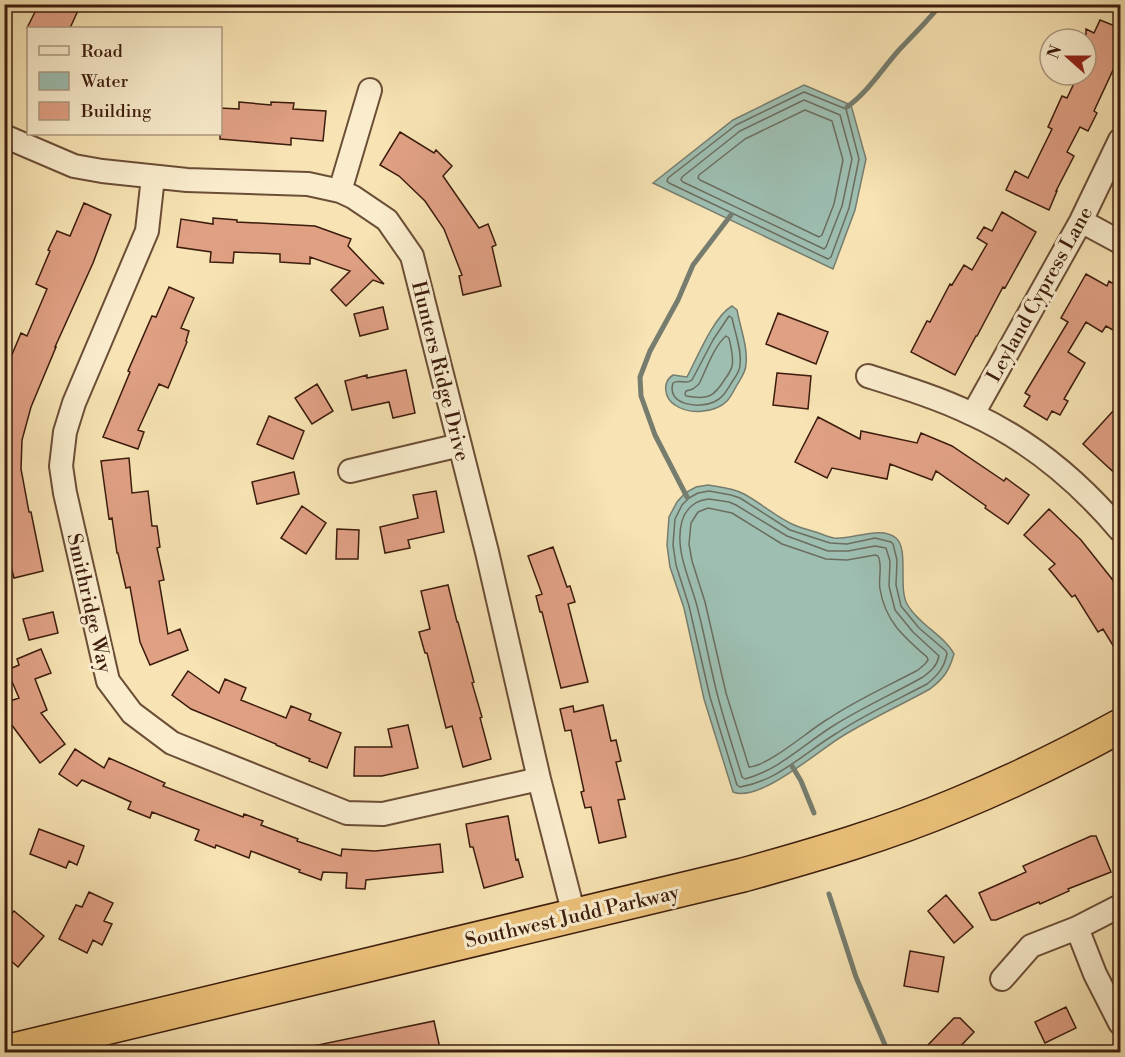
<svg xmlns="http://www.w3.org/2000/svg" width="1125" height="1057" font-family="'Libre Bodoni',serif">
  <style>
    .water { fill: #9dbeb1; stroke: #767d6f; stroke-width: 1.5 }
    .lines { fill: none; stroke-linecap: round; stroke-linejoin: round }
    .shore { stroke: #6c6d5f; stroke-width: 1.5 }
    .stream { stroke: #767d6f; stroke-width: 5 }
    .building { fill: #e0a084; stroke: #3c1c0d; stroke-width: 1.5 }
    .minor-casing { stroke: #6b4e36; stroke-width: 26 }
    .highway-casing { stroke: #3c1c0d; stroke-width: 36 }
    .minor { stroke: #faedce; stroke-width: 22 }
    .highway { stroke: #ecc27a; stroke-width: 33 }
    .labels { text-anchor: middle; stroke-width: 6; stroke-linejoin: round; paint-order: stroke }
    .street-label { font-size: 20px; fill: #3c1c0d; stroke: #faedce }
  </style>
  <rect width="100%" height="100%" fill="#f7e3b3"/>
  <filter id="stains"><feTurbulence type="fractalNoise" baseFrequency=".00333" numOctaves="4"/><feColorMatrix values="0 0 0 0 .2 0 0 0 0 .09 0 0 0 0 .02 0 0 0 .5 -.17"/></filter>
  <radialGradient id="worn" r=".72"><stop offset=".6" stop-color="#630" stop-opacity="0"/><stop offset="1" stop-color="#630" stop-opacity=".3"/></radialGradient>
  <path class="water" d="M804,85L851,105L866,159L855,210L833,269L653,183L733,120Z
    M732,306L737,310C740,327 748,347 746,364C746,372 741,378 737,385C734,390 731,397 727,401C715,413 689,415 675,405C664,398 662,382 673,375L687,377C697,358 714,316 732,306Z
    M708,485C720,487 733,488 744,494C761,503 776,517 794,525C801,528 809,530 816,532C822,534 828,537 834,538C852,540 881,525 896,538C909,549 898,587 907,604C918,624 945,636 954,654C949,671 944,678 930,689C901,705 870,719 841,737C818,751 759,803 733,792L704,699L684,608L670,567L667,545L669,517L677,502L685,493L696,487Z"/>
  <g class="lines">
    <path class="shore" d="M804,92L846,109L859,159L849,208L831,257L828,259L669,183L667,181L668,178L736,125Z
      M804,100L840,115L852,159L842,206L826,247L824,249L683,182L681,180L682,177L740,131Z
      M805,110L832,121L843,160L834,204L822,235L819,237L700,180L698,178L699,175L745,139Z
      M729,316L732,318C735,333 742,350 740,365C740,371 736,376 732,382C727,390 723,398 714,402C699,409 666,405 673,383C679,379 686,385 692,380L713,340Z
      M726,336L729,338C731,347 734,358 732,366C731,371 728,375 725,379C714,397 708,400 686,396L685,394L686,391L693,389L699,384C706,370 714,346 726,336Z
      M709,491L731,495L740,498L790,530L830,543L847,544L875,538L891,542L893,544L897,560L896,585L901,606L919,628L946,651L947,654C944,668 938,675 927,684C897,700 865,714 837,733C805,752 778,781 740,787L737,785L710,697L689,606L676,565L673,545L675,519L682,505L689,498L698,493Z
      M709,499L729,502L736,505L787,536L828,551H848L875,546L886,548L890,561L889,586L895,610L913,632L939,656C937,666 931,671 923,677C893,694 861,708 833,726C804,744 779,770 745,779L742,777C734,750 725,724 718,697C710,667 705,636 697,606C690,579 674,550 682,521C686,508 696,500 709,499Z
      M708,508L732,513L782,544L826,559L847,560L875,555L878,556C883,566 878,578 880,589C885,621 904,637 927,657L928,660L925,664L918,670C888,686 856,700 828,719C809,730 769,766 749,767L726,693L705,602L692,561L689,544L691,523L698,512Z"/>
    <path class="stream" d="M847,107C868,92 882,69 899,50C913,35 928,21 941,4
      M687,497L655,435L641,396L640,377L650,351L678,300L693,265L731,215
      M792,766L801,781L814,813
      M829,894L856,977L888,1052"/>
  </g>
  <path class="building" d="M39,4H81L70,28H27Z
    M1100,20L1120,28V55L1094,111L1097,113L1088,131L1080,127L1067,152L1074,156L1056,191H1057L1049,210L1006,190L1015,171L1028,178L1052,129L1048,127L1062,96L1067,98L1078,75H1086V29L1094,33Z
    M239,102L271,105V102L294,103L293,109L326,111L323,141L291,138V145L220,139V108L239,109Z
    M400,132L434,153L436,150L452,166L443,176L479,228L488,224L496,245L492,247L501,286L463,295L459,276L462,275L444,229L425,201L399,176L380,165Z
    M84,203L111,215L93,263L55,347H56L31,407L22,440L21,469L29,512H31L43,571L14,578L4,540V363L8,364L21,333L27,336L47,289L36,284L50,251L48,250L57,231L70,236Z
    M1002,212L1036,232L1005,288L1003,287L977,336H976L955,375L911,352L927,321L930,322L950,284L952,285L964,265L972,270L987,244L977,238L984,227L992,231Z
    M213,218L237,220V222L315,226L351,239L348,246L384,284L373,280L346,306L331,290L350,271L310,257V264L280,262V254L234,252L233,263L210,262L211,252L177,247L181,219L213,224Z
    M1086,274L1107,286L1109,281L1120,288V334L1106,326L1102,332L1086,322L1068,352L1085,363L1064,399L1068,401L1060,415L1052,411L1047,420L1024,406L1030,396L1025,393L1068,322L1061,318Z
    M169,287L194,298L181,328L189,331L186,341L187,342L168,388L159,384L138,430L144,432L138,449L103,437L130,372L128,371L152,316L156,317Z
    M383,307L388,329L360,336L354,314Z
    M778,313L828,332L816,364L766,344Z
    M406,370L415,413L393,418L389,402L352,410L345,381L367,375V378Z
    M777,373L811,376L808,409L773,405Z
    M317,384L333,411L312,424L295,398Z
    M1113,411L1120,418V478L1083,444Z
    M269,416L304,431L293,459L257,444Z
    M818,417L860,439L861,431L917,443L921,433L952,446L1004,481L1006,478L1029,495L1008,524L985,508L986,506L936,471L932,480L890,464L887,479L832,468L827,478L795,462Z
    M129,458L132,493L148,491L152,526H157L160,547L157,548L164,580L159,581L168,634L180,629L188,650L150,665L140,642L130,587L126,588L118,553H117L112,518L109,519L101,461Z
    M294,472L299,494L257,504L252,482Z
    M436,491L444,532L408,540L410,548L385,553L380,527L418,518L413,495Z
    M302,506L326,523L306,554L281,538Z
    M1049,509L1081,540L1112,579L1120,592V657L1103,629L1098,632L1075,595L1072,597L1049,569L1055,564L1024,535Z
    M337,529L359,530L358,559H336Z
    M553,547L567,587L570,586L575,602L568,604L588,682L561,688L542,612H540L536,596L542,594L528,556Z
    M448,585L457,622H458L474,682L472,683L482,717L480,718L491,759L463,767L452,726L446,728L427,653H425L419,632L430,629L421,591Z
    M53,612L58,633L29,640L23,619Z
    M41,649L51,673L35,679L47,710L41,713L65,744L40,763L11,724L4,727V703L19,698L7,670L19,665L17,659Z
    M188,671L219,693L225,679L246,688L241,700L286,718L291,706L311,714L309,720L341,733L327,768L309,761L310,759L276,745V744L191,709L172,695Z
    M603,705L611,741L616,740L621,761L616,762L625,799L618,800L626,837L599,843L591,807L585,808L581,792L584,791L571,730L565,731L560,709L573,706L574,712Z
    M408,725L418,768L382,776H354L355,747H392L388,729Z
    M75,749L104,768L109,758L165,783L163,786L243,817L244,814L263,821L261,825L298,839L297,841L341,856L342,849L375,851L440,844L443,872L366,880L365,889L346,888L347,873L323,872L321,880L299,872L300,870L251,851L249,858L216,845L215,848L195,840L199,830L152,812L150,818L128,809L131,802L82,780L77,786L59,774Z
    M508,816L516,860L518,859L523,877L484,888L473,847H470L466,824Z
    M39,829L84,846L77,865L69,861L66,868L30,854Z
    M1091,836H1096L1111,872L1068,889L1069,891L1040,904L1039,902L996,920H991L979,893L1026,872L1023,866Z
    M89,892L113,903L104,921L112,924L102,945L93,940L87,953L59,939L76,905L82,907Z
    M946,895L973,927L954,943L928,911Z
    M14,911L44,936L18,967L4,955V922Z
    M910,951L944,957L938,992L904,986Z
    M1066,1007L1076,1028L1045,1043L1035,1022Z
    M954,1018H960L974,1032L954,1053H936L928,1045Z
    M434,1021L441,1053H314L313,1046Z"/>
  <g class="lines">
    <g class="minor-casing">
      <path id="minor" d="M4,136L74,166L102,171L187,180L308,184L340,191L353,197L387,220L412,256L487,552L539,779L574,915
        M153,177L147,231L74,403L65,432L61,466L65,493L108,681L132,713L172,743L347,813L383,814L539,779
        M340,191L370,90
        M1081,221L1120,242
        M868,376C903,387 939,398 972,414C1029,440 1080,483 1120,530
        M973,414L1081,221L1120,140
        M350,471L460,445
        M1077,928L1095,974L1120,1023
        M1002,979L1031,946L1077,928L1120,906"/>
    </g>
    <g class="highway-casing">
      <path id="highway" d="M5,1052L743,875C815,855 887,834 956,805C1012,782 1067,755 1120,726"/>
    </g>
    <use href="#minor" class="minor"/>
    <use href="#highway" class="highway"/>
  </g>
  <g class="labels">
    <g class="street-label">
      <text transform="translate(1039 294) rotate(-61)" y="7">Leyland Cypress Lane</text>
      <text transform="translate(441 371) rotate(76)" y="7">Hunters Ridge Drive</text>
      <text transform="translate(90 603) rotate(77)" y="7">Smithridge Way</text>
      <text transform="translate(572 916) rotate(-13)" y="7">Southwest Judd Parkway</text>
    </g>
  </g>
  <rect width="1125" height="1057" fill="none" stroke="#f7e3b3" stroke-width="24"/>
  <rect x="6" y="6" width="1113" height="1045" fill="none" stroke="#3c1c0d" stroke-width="3"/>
  <rect x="12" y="12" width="1101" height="1033" fill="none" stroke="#3c1c0d" stroke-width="1.5"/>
  <rect x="27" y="27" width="195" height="108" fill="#faedce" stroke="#ae9981" stroke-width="1.5"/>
  <rect x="39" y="46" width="30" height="9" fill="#faedce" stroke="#ae9981" stroke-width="1.5"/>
  <text x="81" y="57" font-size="18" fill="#3c1c0d">Road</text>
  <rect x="39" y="72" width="30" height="18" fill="#9dbeb1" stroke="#ae9981" stroke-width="1.5"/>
  <text x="81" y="87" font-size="18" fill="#3c1c0d">Water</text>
  <rect x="39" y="102" width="30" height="18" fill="#e0a084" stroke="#ae9981" stroke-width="1.5"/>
  <text x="81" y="117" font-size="18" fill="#3c1c0d">Building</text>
  <g transform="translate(1068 57) rotate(291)"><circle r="28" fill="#faedce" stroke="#ae9981" stroke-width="1.5"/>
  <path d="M0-4.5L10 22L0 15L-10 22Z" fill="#8f2418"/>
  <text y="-9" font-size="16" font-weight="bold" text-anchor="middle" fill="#3c1c0d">N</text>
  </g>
  <rect width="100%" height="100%" filter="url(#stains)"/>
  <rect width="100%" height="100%" fill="url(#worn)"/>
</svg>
